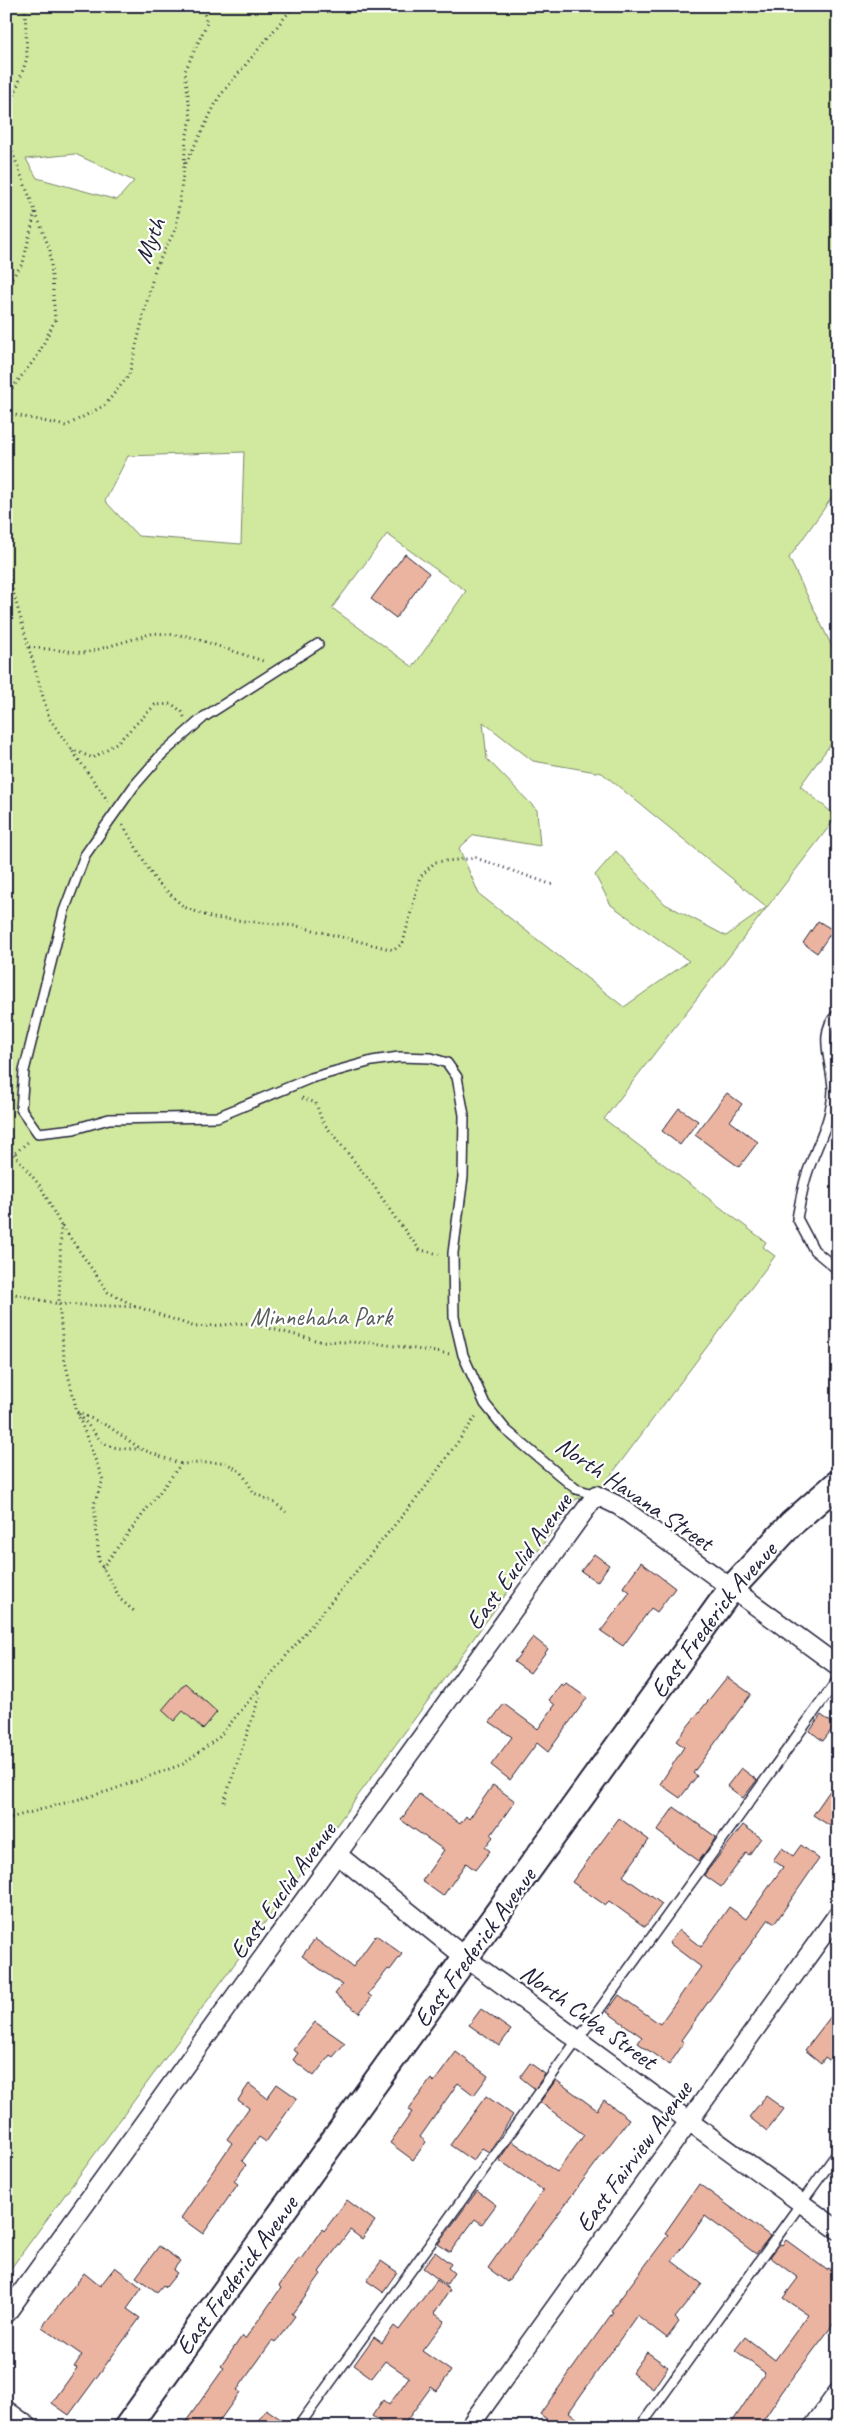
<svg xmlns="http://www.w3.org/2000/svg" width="844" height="2433" font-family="Caveat,sans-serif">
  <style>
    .green { fill: #d1e99e; stroke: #7a866c; fill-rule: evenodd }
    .building { fill: #ebb4a0; stroke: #22223b }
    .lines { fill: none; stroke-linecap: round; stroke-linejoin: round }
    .lane-casing { stroke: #22223b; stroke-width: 12 }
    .street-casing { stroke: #22223b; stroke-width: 21 }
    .secondary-casing { stroke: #22223b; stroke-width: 29 }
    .path { stroke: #22223b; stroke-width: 3; stroke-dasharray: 1 4; stroke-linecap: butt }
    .lane { stroke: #fff; stroke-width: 9 }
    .street { stroke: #fff; stroke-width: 18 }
    .secondary { stroke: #fff; stroke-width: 25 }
    .labels { text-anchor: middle; stroke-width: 4.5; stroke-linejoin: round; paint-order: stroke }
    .street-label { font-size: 25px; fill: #22223b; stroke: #fff }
    .park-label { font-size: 25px; fill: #575e59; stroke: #fff }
  </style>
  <rect width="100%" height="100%" fill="#fff"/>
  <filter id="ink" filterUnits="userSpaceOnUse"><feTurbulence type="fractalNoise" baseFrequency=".02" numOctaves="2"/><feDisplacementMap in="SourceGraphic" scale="10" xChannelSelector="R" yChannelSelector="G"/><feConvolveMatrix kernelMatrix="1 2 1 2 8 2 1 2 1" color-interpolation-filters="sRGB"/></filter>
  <g filter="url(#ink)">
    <path class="green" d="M6,6H838V489L789,558L838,659V734L800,786L836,816L838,815L604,1119L766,1242L763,1247L775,1256L596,1495L576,1499L6,2275ZM75,154L134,181L117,200L37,178L26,159ZM244,452L241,544L138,536L105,501L128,456ZM387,534L466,591L413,667L332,608ZM483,722L533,761L602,773L767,907L726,936L665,904L616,851L595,875L611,905L689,961L624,1007L479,894L459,848L474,835L540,846L537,810L487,759Z"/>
    <path class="building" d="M405,554L429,573L396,618L371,599Z
      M818,921L833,930L817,953L803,943Z
      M727,1093L742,1104L730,1121L758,1142L739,1167L695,1135Z
      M679,1108L698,1121L680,1145L662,1131Z
      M594,1554L609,1565L597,1582L581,1571Z
      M641,1562L675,1588L657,1612L651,1608L623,1646L601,1631L630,1592L623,1587Z
      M533,1637L548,1649L530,1673L514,1662Z
      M727,1677L751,1694L693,1773L697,1776L680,1798L660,1784L684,1747L676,1741Z
      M185,1683L217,1712L203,1729L183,1711L174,1721L162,1710Z
      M566,1683L587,1698L548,1752L537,1743L510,1780L491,1765L512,1737L490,1722L504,1704L538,1729L555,1705L549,1700L561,1684L563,1686Z
      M821,1715L835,1725L823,1741L810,1731Z
      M741,1768L757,1780L743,1798L727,1786Z
      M838,1779V1831L813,1815Z
      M493,1785L515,1801L491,1835L493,1837L485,1847L490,1851L475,1870L466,1863L443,1896L422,1881L444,1850L401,1820L419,1794L460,1824L466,1816L469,1819Z
      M674,1807L716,1837L699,1861L657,1831Z
      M619,1818L649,1840L623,1876L662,1904L645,1927L609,1901L605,1905L572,1882Z
      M743,1825L761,1838L749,1855L746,1853L721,1887L704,1875Z
      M801,1845L819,1859L775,1923L769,1919L711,1998L681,2040L684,2043L669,2065L638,2043L642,2037L607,2012L619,1995L660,2024L701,1967L669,1943L679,1930L701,1947L729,1907L746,1919L783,1867L773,1860L782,1848L793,1856Z
      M376,1935L402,1954L390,1970L388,1969L368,1994L372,1997L359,2013L335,1994L342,1985L302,1956L315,1939L353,1967Z
      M838,2007V2049L829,2060L825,2057L821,2063L805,2050Z
      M481,2009L511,2030L499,2046L469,2025Z
      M315,2022L345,2043L333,2057L330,2055L314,2076L293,2060L298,2053L293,2050Z
      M456,2052L488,2076L474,2095L458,2083L420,2137L426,2142L413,2160L390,2143L412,2112L408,2110L431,2079L434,2082Z
      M530,2063L545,2074L535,2089L520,2077Z
      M556,2080L597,2110L604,2100L629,2119L507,2282L488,2268L543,2190L499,2160L512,2141L557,2172L584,2135L540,2102Z
      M249,2084L267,2098L277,2084L297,2098L266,2142L259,2137L242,2161L246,2165L234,2181L238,2184L203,2234L181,2218L232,2143L227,2139L249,2108L238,2100Z
      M486,2096L513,2115L489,2152L482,2148L473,2161L450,2145Z
      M766,2096L784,2109L767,2131L749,2117Z
      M699,2184L770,2236L756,2254L705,2216L672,2261L702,2284L675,2318L679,2322L667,2338L637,2315L569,2412L588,2427H557L540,2414L613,2312L611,2311L668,2235L665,2233Z
      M477,2191L496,2205L482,2224L475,2219L450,2252L438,2244Z
      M347,2200L375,2221L362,2239L350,2230L319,2272L321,2274L292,2314L295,2316L275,2343L272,2341L237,2390L240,2392L215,2427H182L224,2368L221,2366L242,2336L245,2339L281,2288L279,2286L299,2258L301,2259L322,2229L324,2231Z
      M786,2240L827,2270L828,2268L838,2275V2318L782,2392L759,2427H729L765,2373L735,2350L745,2337L775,2360L808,2315L783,2298L798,2278L770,2257L780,2244L782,2245Z
      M159,2246L180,2261L173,2270L177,2273L166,2287L163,2285L157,2292L136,2277Z
      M435,2252L451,2264L448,2268L454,2273L446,2285L423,2268Z
      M381,2261L397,2272L383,2292L367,2281Z
      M115,2267L142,2288L127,2309L140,2318L69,2415L52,2403L77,2368L74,2367L82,2355L42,2327L84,2273L100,2286Z
      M437,2280L450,2290L434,2313L445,2321L422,2351L451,2371L437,2391L431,2387L402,2427H387L372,2416L383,2400L389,2405L409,2377L385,2361L372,2378L354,2365L374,2337L382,2343L394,2326L399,2330Z
      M647,2352L668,2367L653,2389L632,2373Z
      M266,2409L292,2427H254Z"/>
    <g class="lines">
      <g class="lane-casing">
        <path id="lane" d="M318,644L204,717L162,754L134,786L85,855L64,911L24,1071L21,1109L38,1133L74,1129L109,1119L217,1117L311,1078L372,1061L399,1057L431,1058L447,1063L457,1077L464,1115L463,1177L453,1253L454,1317L463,1355L485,1404L506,1430L576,1489L596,1495
          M838,1014C816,1031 833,1066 833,1090C832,1122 815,1147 806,1177C802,1190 800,1204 797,1218L814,1250L838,1270
          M298,2427L838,1679
          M640,2427L838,2152"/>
      </g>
      <g class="street-casing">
        <path id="street" d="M338,1855L466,1958L838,2230
          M6,2314L596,1495L619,1506L838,1666
          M6,2410L29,2427
          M469,2427L838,1914
          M813,2427L838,2392"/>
      </g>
      <g class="secondary-casing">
        <g id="secondary">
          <path id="s1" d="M127,2427L731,1589L791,1524L838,1483"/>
        </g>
      </g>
      <path class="path" d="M184,164L186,138L191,119L185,71L207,23L202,6
        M6,286L23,263L35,212
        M6,396L38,355L55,320L50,250L8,141L7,117L27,58L25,6
        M6,413L66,426L105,405L129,375L155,269L176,228L184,167L219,97L294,6
        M6,555L10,581L49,718L108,801
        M29,647L86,653L154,633L188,636L266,662
        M71,749L93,758L118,742L155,705L172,704L182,712L184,717
        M123,825L155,880L184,907L213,918L297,926L394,950L403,943L420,877L435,862L476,858L553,885
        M302,1098L316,1103L322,1121L374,1186L396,1219L420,1250L439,1254
        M6,1153L14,1154L28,1142
        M14,1154L41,1187L61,1226L59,1304L64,1357L77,1412L103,1480L94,1504L99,1561L121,1600L134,1611
        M62,1226L108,1292L135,1306
        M6,1292L59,1304L138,1307L195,1327L249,1323L319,1341L374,1343L450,1354
        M77,1412L108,1426L141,1449L181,1464
        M79,1414C104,1444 100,1449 140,1449
        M102,1568L181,1464L225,1462L242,1473L254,1493L275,1503L286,1512
        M6,1683L10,1685
        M224,1802L260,1695L257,1689
        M6,1819L109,1791L183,1764L219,1737L422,1492L477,1415"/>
      <use href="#lane" class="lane"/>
      <use href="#street" class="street"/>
      <use href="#secondary" class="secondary"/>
    </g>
  </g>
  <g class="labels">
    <g class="street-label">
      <text transform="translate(149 240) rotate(-69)" y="9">Myth</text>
      <text transform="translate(635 1493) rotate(34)" y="9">North Havana Street</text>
      <text transform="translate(518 1561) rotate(-54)" y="9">East Euclid Avenue</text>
      <text dy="9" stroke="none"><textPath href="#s1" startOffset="998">East Frederick Avenue</textPath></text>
      <text transform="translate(282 1890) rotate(-54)" y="9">East Euclid Avenue</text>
      <text transform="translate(474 1947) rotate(-54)" y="9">East Frederick Avenue</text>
      <text transform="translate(589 2016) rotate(36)" y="9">North Cuba Street</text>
      <text transform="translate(633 2156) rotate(-54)" y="9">East Fairview Avenue</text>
      <text transform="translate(236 2275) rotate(-54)" y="9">East Frederick Avenue</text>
    </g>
    <g class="park-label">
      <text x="321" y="1325">Minnehaha Park</text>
    </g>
  </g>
  <rect width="844" height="2433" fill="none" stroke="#fff" stroke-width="25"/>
  <rect x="12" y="12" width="819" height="2408" fill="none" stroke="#22223b" stroke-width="2" filter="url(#ink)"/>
</svg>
